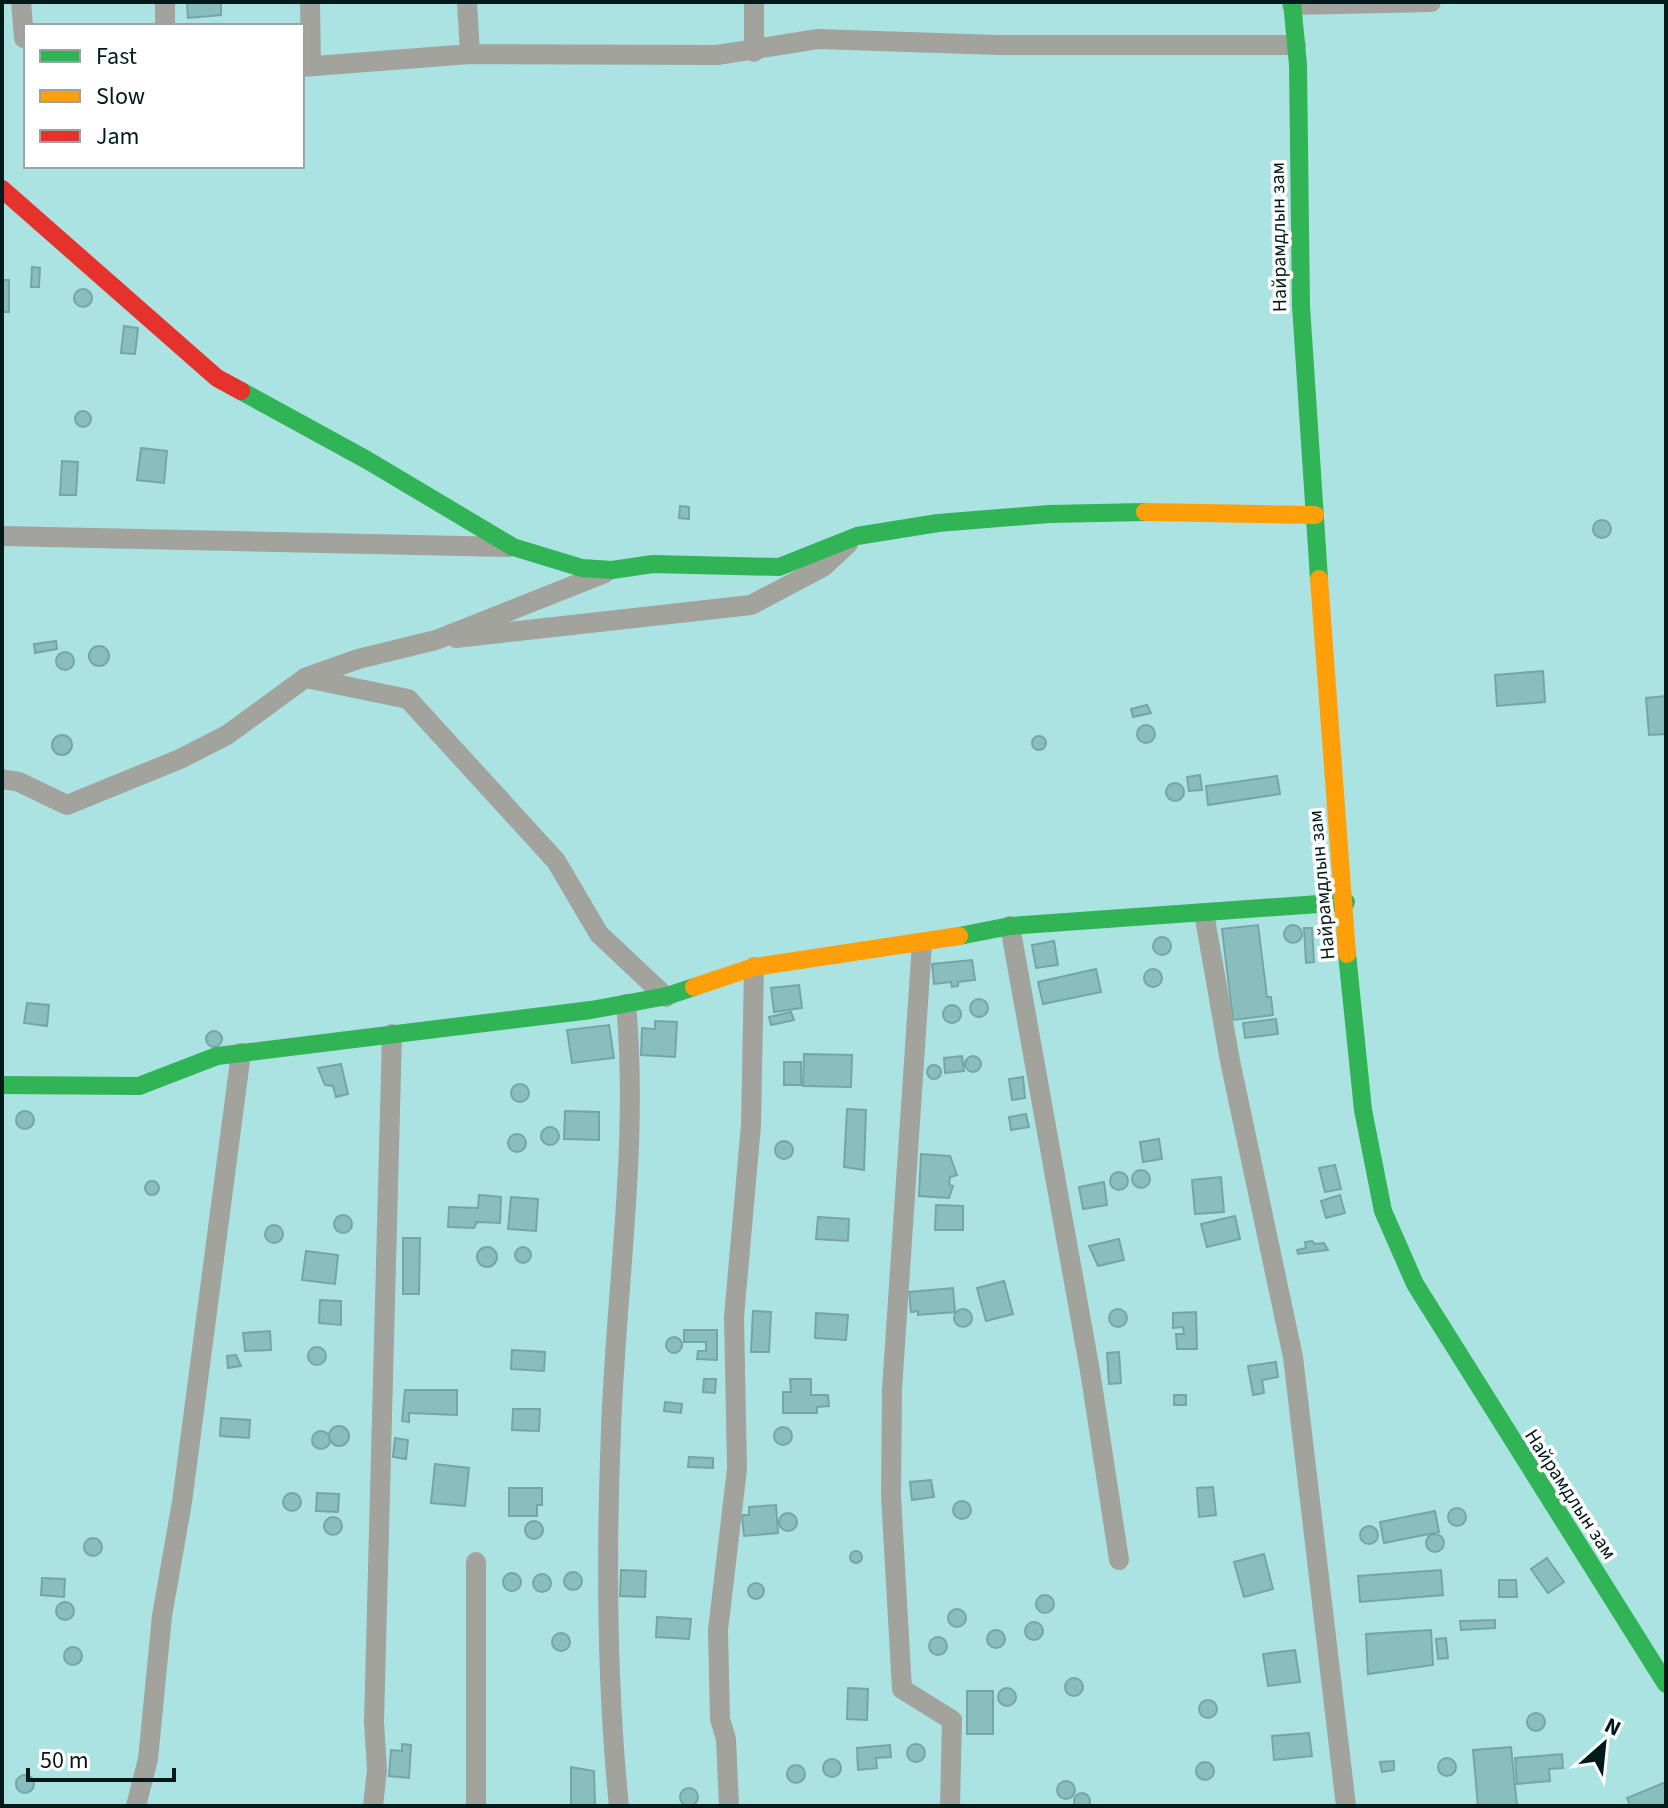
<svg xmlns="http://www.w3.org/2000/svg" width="1668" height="1808" font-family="'Source Sans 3',sans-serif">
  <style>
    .building { fill: #89bebf; stroke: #76a5a5; stroke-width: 2 }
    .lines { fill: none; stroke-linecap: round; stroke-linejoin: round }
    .street { stroke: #a1a39c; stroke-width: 20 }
    .fast { stroke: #30b455; stroke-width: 18 }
    .slow { stroke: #ff9f0a; stroke-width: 18 }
    .jam { stroke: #e5322d; stroke-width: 18 }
    .labels { text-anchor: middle; stroke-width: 7; stroke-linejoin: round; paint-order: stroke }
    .street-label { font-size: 20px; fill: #031a1a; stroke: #fff }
  </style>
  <rect width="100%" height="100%" fill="#abe3e3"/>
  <path class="building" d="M187,2H221V15L188,18Z
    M32,267L40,268L39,287H31Z
    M2,280H9V312H2Z
    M74 298a9 9 0 1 1 18 0a9 9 0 1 1-18 0Z
    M124,326L138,328L135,354L121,353Z
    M75 419a8 8 0 1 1 16 0a8 8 0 1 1-16 0Z
    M141,448L167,451L164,483L137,480Z
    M62,461L78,462L76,495H60Z
    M680,506L689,507V519L679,518Z
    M1593 529a9 9 0 1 1 18 0a9 9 0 1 1-18 0Z
    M56,641L57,649L35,653L34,644Z
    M89 656a10 10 0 1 1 20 0a10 10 0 1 1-20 0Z
    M56 661a9 9 0 1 1 18 0a9 9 0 1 1-18 0Z
    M1543,671L1545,702L1497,706L1495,675Z
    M1666,696V734L1649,735L1646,698Z
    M1147,705L1151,713L1133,717L1131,709Z
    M1137 734a9 9 0 1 1 18 0a9 9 0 1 1-18 0Z
    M52 745a10 10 0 1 1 20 0a10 10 0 1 1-20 0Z
    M1032 743a7 7 0 1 1 14 0a7 7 0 1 1-14 0Z
    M1200,775L1202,790L1189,791L1187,777Z
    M1277,776L1280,794L1208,805L1206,786Z
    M1166 792a9 9 0 1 1 18 0a9 9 0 1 1-18 0Z
    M1284 934a9 9 0 1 1 18 0a9 9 0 1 1-18 0Z
    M1258,925L1267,997H1271L1273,1015L1233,1020L1222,929Z
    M1304,928H1312L1314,962L1306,963Z
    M1153 946a9 9 0 1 1 18 0a9 9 0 1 1-18 0Z
    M1054,941L1058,965L1036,968L1032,945Z
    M972,960L975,980L958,982V986L952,987L951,982L934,984L932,964Z
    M1144 978a9 9 0 1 1 18 0a9 9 0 1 1-18 0Z
    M1096,969L1101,992L1043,1004L1038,982Z
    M799,985L802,1008L774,1012L771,988Z
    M970 1008a9 9 0 1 1 18 0a9 9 0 1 1-18 0Z
    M27,1003L49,1005L47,1026L24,1023Z
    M943 1014a9 9 0 1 1 18 0a9 9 0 1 1-18 0Z
    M791,1012L794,1020L771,1025L769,1017Z
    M1276,1019L1278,1034L1245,1038L1243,1023Z
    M655,1021L677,1022L675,1057L641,1055L642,1028L655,1029Z
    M609,1025L614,1058L572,1063L567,1030Z
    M206 1039a8 8 0 1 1 16 0a8 8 0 1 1-16 0Z
    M804,1054L852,1055L851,1087L803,1086Z
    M962,1056L964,1071L945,1073L944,1058Z
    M965 1064a8 8 0 1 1 16 0a8 8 0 1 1-16 0Z
    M784,1062H801V1085H784Z
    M341,1064L348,1094L336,1097L333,1086L325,1085L318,1068Z
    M927 1072a7 7 0 1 1 14 0a7 7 0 1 1-14 0Z
    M1023,1077L1025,1098L1012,1100L1009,1079Z
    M511 1093a9 9 0 1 1 18 0a9 9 0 1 1-18 0Z
    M847,1109L866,1110L864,1170L844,1167Z
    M16 1120a9 9 0 1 1 18 0a9 9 0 1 1-18 0Z
    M565,1111L599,1112V1140L564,1139Z
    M1026,1114L1029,1127L1011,1130L1009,1117Z
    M541 1136a9 9 0 1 1 18 0a9 9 0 1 1-18 0Z
    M508 1143a9 9 0 1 1 18 0a9 9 0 1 1-18 0Z
    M1159,1139L1162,1159L1143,1162L1140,1142Z
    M775 1150a9 9 0 1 1 18 0a9 9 0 1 1-18 0Z
    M921,1154L950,1156L957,1175L950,1177L949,1185L953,1186L949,1198L919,1196Z
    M1335,1165L1341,1189L1325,1192L1319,1168Z
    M1132 1179a9 9 0 1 1 18 0a9 9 0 1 1-18 0Z
    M1110 1181a9 9 0 1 1 18 0a9 9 0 1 1-18 0Z
    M1221,1177L1224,1212L1195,1214L1192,1180Z
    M145 1188a7 7 0 1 1 14 0a7 7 0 1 1-14 0Z
    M1104,1182L1107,1205L1083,1209L1079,1187Z
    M479,1195L501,1197L500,1223L477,1222L474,1228L448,1227L449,1207L478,1208Z
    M1340,1195L1345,1213L1326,1218L1321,1201Z
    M511,1197L538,1199L536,1231L508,1229Z
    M936,1205L963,1206V1230H935Z
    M334 1224a9 9 0 1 1 18 0a9 9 0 1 1-18 0Z
    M1235,1216L1240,1239L1207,1247L1201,1224Z
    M818,1217L849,1219L848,1241L816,1239Z
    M265 1234a9 9 0 1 1 18 0a9 9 0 1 1-18 0Z
    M403,1238H420L419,1294H403Z
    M1119,1239L1124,1260L1098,1266L1089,1246Z
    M1312,1241L1315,1244L1324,1243L1328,1250L1298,1254L1297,1250L1306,1248L1305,1242Z
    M515 1255a8 8 0 1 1 16 0a8 8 0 1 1-16 0Z
    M477 1257a10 10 0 1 1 20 0a10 10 0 1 1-20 0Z
    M306,1251L338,1255L335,1284L302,1280Z
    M1004,1281L1013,1314L986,1321L977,1288Z
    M953,1288L955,1312L918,1315V1311L911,1312L909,1292Z
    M320,1300L341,1301V1325L319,1323Z
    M1109 1318a9 9 0 1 1 18 0a9 9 0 1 1-18 0Z
    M954 1318a9 9 0 1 1 18 0a9 9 0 1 1-18 0Z
    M753,1311L771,1312L769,1352H751Z
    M1196,1312L1197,1349H1177L1176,1334H1184L1183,1327L1173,1328V1313Z
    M816,1313L848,1315L846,1340L815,1338Z
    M684,1330H717V1360L697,1359L698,1351H706V1342H684Z
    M270,1331L271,1350L245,1351L243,1333Z
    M666 1345a8 8 0 1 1 16 0a8 8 0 1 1-16 0Z
    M308 1356a9 9 0 1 1 18 0a9 9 0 1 1-18 0Z
    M512,1350L545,1352L544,1371L511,1369Z
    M1119,1352L1121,1383L1109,1384L1107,1353Z
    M236,1355L241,1366L228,1368L227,1356Z
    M1276,1362L1278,1377L1262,1380L1264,1393L1253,1395L1248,1366Z
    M704,1379H716L715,1393L703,1392Z
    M790,1379H811V1395H828L829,1406L817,1407V1413H783V1392H791Z
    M405,1390H457V1415L409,1413V1422L402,1421Z
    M1174,1395H1186V1405H1174Z
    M665,1402L682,1404L681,1413L664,1411Z
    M513,1409H540L539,1431L512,1430Z
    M221,1418L250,1420L249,1438L220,1436Z
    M329 1436a10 10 0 1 1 20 0a10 10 0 1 1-20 0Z
    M774 1436a9 9 0 1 1 18 0a9 9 0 1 1-18 0Z
    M312 1440a9 9 0 1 1 18 0a9 9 0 1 1-18 0Z
    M395,1438L408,1440L406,1459L393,1457Z
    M689,1457L713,1458V1468L688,1467Z
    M435,1464L469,1468L465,1506L431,1503Z
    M931,1480L934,1497L912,1500L910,1482Z
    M1213,1487L1216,1515L1199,1517L1197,1488Z
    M509,1488H542V1505H537V1516H509Z
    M317,1493L339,1494L338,1512L316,1511Z
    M283 1502a9 9 0 1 1 18 0a9 9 0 1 1-18 0Z
    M953 1510a9 9 0 1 1 18 0a9 9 0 1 1-18 0Z
    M776,1505L778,1533L744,1536L742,1515H749V1507Z
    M1448 1517a9 9 0 1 1 18 0a9 9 0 1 1-18 0Z
    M1435,1511L1439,1532L1384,1543L1380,1522Z
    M779 1522a9 9 0 1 1 18 0a9 9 0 1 1-18 0Z
    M324 1526a9 9 0 1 1 18 0a9 9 0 1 1-18 0Z
    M525 1530a9 9 0 1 1 18 0a9 9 0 1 1-18 0Z
    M1360 1535a9 9 0 1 1 18 0a9 9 0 1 1-18 0Z
    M1426 1543a9 9 0 1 1 18 0a9 9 0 1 1-18 0Z
    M84 1547a9 9 0 1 1 18 0a9 9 0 1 1-18 0Z
    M850 1557a6 6 0 1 1 12 0a6 6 0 1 1-12 0Z
    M1264,1554L1273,1589L1244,1597L1234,1562Z
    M1547,1558L1564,1582L1548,1593L1531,1569Z
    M621,1570L646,1571L645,1597L620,1596Z
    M1441,1570L1443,1595L1360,1602L1358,1576Z
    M564 1581a9 9 0 1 1 18 0a9 9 0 1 1-18 0Z
    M503 1582a9 9 0 1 1 18 0a9 9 0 1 1-18 0Z
    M533 1583a9 9 0 1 1 18 0a9 9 0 1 1-18 0Z
    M42,1578L65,1579L64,1597L41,1595Z
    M1499,1580H1516L1517,1597H1499Z
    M748 1591a8 8 0 1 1 16 0a8 8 0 1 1-16 0Z
    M1036 1604a9 9 0 1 1 18 0a9 9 0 1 1-18 0Z
    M56 1611a9 9 0 1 1 18 0a9 9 0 1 1-18 0Z
    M948 1618a9 9 0 1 1 18 0a9 9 0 1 1-18 0Z
    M657,1617L691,1619L689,1639L656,1637Z
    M1495,1620V1628L1461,1630L1460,1621Z
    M1025 1631a9 9 0 1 1 18 0a9 9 0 1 1-18 0Z
    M987 1639a9 9 0 1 1 18 0a9 9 0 1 1-18 0Z
    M1431,1630L1433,1665L1368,1674L1366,1634Z
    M552 1642a9 9 0 1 1 18 0a9 9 0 1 1-18 0Z
    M929 1646a9 9 0 1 1 18 0a9 9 0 1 1-18 0Z
    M1446,1638L1448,1658L1438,1659L1436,1639Z
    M64 1656a9 9 0 1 1 18 0a9 9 0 1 1-18 0Z
    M1295,1650L1300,1682L1268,1686L1263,1654Z
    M1065 1687a9 9 0 1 1 18 0a9 9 0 1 1-18 0Z
    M998 1697a9 9 0 1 1 18 0a9 9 0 1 1-18 0Z
    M848,1688L868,1689L867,1720L847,1719Z
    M967,1691H993V1734H967Z
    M1199 1709a9 9 0 1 1 18 0a9 9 0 1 1-18 0Z
    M1527 1722a9 9 0 1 1 18 0a9 9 0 1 1-18 0Z
    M1309,1733L1312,1756L1274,1760L1272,1736Z
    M907 1753a9 9 0 1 1 18 0a9 9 0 1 1-18 0Z
    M402,1744L411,1745L409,1778L389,1776L391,1750L402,1751Z
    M890,1745L891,1757L876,1758L877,1768L858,1770L857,1748Z
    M1511,1747L1517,1806H1478L1473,1750Z
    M1562,1754L1563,1768L1549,1769L1550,1781L1517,1784L1515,1758Z
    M1438 1767a9 9 0 1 1 18 0a9 9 0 1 1-18 0Z
    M823 1768a9 9 0 1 1 18 0a9 9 0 1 1-18 0Z
    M1394,1761V1770L1382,1772L1380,1762Z
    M1196 1771a9 9 0 1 1 18 0a9 9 0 1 1-18 0Z
    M787 1774a9 9 0 1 1 18 0a9 9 0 1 1-18 0Z
    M571,1767L594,1771L595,1806L571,1805Z
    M16 1784a9 9 0 1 1 18 0a9 9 0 1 1-18 0Z
    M1057 1790a9 9 0 1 1 18 0a9 9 0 1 1-18 0Z
    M1666,1782V1806H1630L1627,1798Z
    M680 1797a9 9 0 1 1 18 0a9 9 0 1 1-18 0Z
    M1074 1801a8 8 0 1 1 16 0a8 8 0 1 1-16 0Z"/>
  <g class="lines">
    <path class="street" d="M21,2L24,38
      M165,2V26
      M310,2L311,66
      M467,2L470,54
      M754,2V52
      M1292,5L1431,2
      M302,67L470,54L717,55L818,39L998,45H1296
      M2,536L509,547
      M456,638L751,605L823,567L848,544
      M306,678L408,699L556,861L599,934L666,997
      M2,779L19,782L67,805L180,759L227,735L305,678L358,659L436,640L605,573
      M1204,913L1230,1061L1293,1357L1346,1806
      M1010,926L1090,1371L1119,1560
      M922,943L892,1389L891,1496L902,1689L952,1720L950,1806
      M476,1562V1806
      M136,1806L148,1759L162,1616L182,1502L241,1053
      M373,1806L377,1770L374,1722L392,1034
      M619,1806C606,1680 606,1555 611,1429C616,1288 639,1145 626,1004
      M729,1806L726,1739L720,1719L718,1630L737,1469L734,1317L751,1125L754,967"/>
    <path class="fast" d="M1292,2L1298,65L1301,306L1319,579
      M241,391L367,460L513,547L582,568L612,570L653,564L779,567L857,536L938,523L1049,514L1145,512
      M959,936L1010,926L1346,902
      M1347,954L1363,1110L1383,1211L1415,1284L1666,1684
      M2,1085L139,1086L217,1056L591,1010L667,996L694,987"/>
    <path class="slow" d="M1145,512L1315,515
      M1319,579L1347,954
      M694,987L754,967L959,936"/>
    <path class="jam" d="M2,189L217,378L241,391"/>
  </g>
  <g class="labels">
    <g class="street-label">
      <text transform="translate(1278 237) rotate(-91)" y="7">Найрамдлын зам</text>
      <text transform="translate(1321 885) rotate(-95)" y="7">Найрамдлын зам</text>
      <text transform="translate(1571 1494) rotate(57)" y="7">Найрамдлын зам</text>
    </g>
  </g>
  <rect width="1668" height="1808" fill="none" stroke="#031a1a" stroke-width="8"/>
  <rect x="24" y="24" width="280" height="144" fill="#ffffff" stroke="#9aa3a3" stroke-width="2"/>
  <rect x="40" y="50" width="40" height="12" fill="#30b455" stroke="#9aa3a3" stroke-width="2"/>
  <text x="96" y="64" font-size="24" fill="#031a1a">Fast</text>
  <rect x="40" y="90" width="40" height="12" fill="#ff9f0a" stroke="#9aa3a3" stroke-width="2"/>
  <text x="96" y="104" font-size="24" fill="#031a1a">Slow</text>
  <rect x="40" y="130" width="40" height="12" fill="#e5322d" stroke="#9aa3a3" stroke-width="2"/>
  <text x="96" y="144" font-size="24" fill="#031a1a">Jam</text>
  <g transform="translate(1604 1744) rotate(27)" stroke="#ffffff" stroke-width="6" paint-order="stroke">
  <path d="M0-6L14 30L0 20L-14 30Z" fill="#031a1a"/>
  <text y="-12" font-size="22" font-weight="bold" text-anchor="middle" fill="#031a1a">N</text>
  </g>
  <path d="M28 1768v12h146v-12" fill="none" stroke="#031a1a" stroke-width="4"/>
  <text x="40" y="1768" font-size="24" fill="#031a1a" stroke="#ffffff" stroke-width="6" paint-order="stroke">50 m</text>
</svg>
